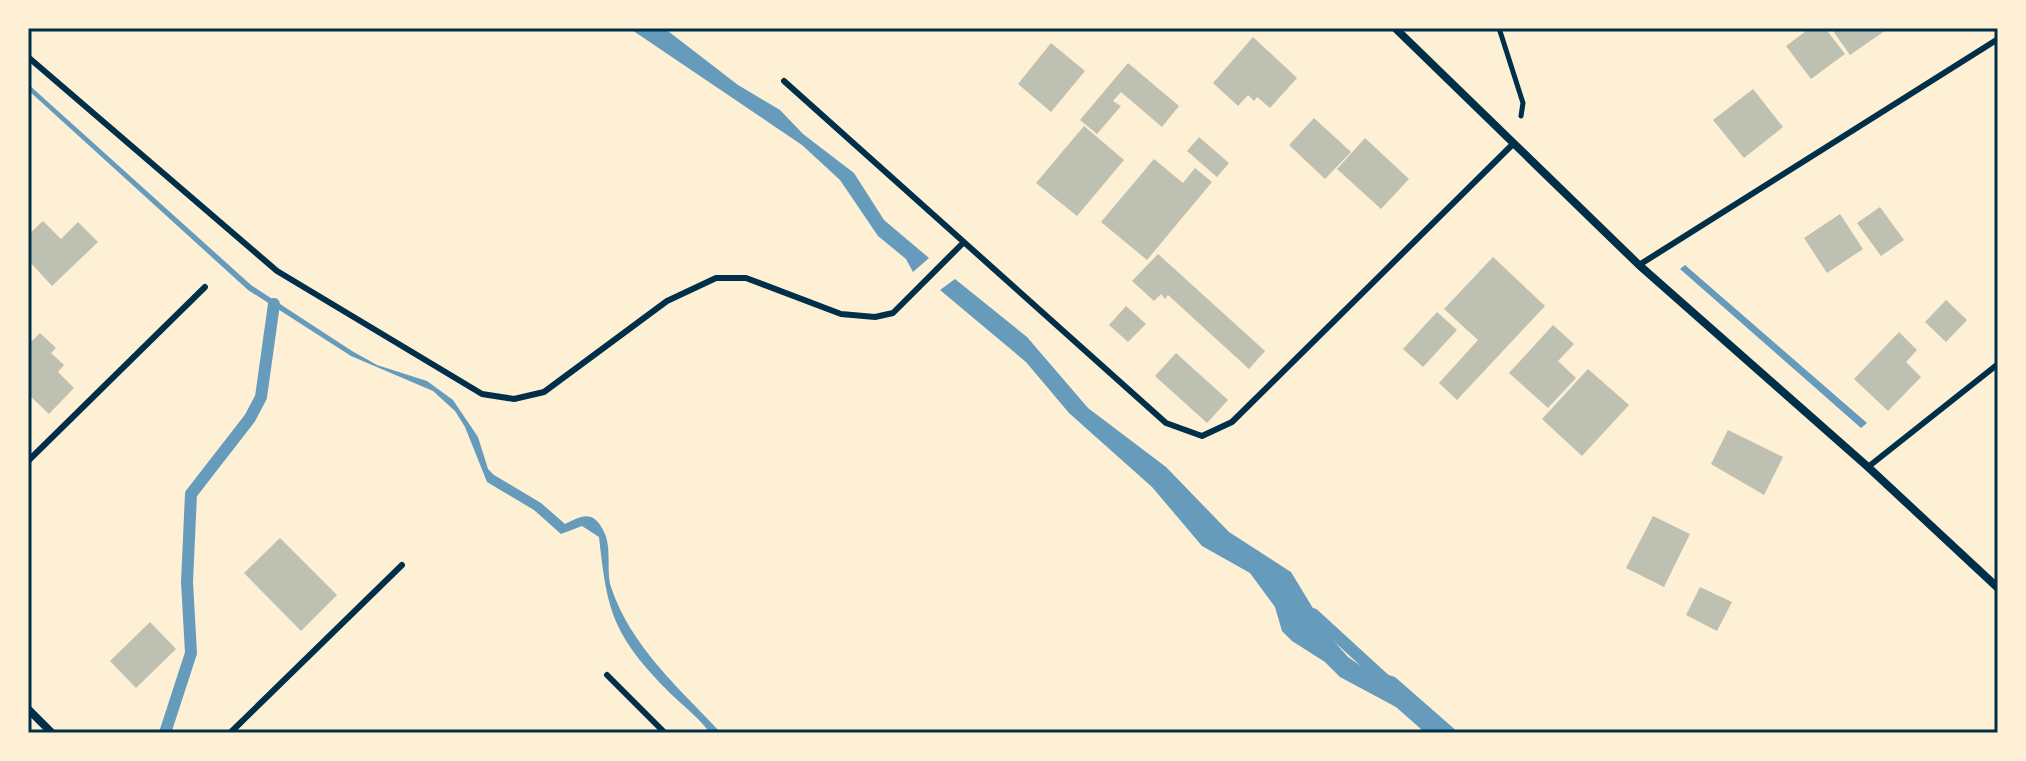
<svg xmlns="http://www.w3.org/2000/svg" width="2026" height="761" font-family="Commissioner,sans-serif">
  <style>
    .water { fill: #669bbc }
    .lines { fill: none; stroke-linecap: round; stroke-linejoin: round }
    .stream { stroke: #669bbc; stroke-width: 12 }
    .building { fill: #bec0b2 }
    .path { stroke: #003049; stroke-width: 5 }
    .service { stroke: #003049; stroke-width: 6 }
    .minor { stroke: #003049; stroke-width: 8 }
    .neatline { fill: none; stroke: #003049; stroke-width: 3 }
  </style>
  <rect width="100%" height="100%" fill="#fdf0d5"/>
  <path class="water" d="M629,28H664L738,85L780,110L803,134L854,173L884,220L929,258L913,272L906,259L878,236L840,180L802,145Z
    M28,84L251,285L352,351L377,365L427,381L453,400L478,437L488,469L494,475L541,503L565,524C580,517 593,508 604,532C612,547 606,570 611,587C631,647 680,689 721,733L709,732C696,714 680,704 665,688C612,633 607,610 599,537L582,526L561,534L534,510L487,482L465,427L455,411L433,391L351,356L248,290L28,90Z
    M1685,265L1867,423L1861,428L1680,269Z
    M955,279L1027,337L1088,408L1166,467L1229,532L1291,572L1331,638L1348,657L1361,666L1395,677L1459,733L1422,730L1396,707L1340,677L1325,662L1292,641L1282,631L1275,607L1250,573L1202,546L1152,487L1069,413L1026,362L940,290Z"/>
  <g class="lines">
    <path class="stream" d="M1313,614L1385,680
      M165,733L191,653L187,582L191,494L250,418L261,397L274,304"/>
  </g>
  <path class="building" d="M1810,28H1825L1845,54L1811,79L1786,46Z
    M1831,28H1889L1850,55Z
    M1253,37L1297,78L1270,108L1257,97L1254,101L1248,95L1238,106L1213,83Z
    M1051,43L1085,71L1051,112L1018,84Z
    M1128,63L1179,106L1162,127L1121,92L1113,101L1121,106L1097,134L1080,120Z
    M1753,89L1783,127L1744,158L1713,120Z
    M1314,118L1351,152L1325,179L1289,145Z
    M1084,126L1124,160L1077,216L1036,183Z
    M1199,137L1229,163L1217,177L1187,151Z
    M1365,138L1409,179L1381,209L1337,169Z
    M1154,159L1183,183L1195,168L1212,182L1147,260L1101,222Z
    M1880,207L1904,240L1881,256L1857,223Z
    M1840,214L1863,249L1827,273L1804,238Z
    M43,221L61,239L78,222L98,242L52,286L28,260V235Z
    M1158,254L1265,351L1249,369L1168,295L1165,299L1161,294L1154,301L1132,281Z
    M1493,257L1545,306L1457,400L1439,383L1478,340L1444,309Z
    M1946,300L1967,320L1946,342L1925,322Z
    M1126,306L1146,324L1128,342L1109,325Z
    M1437,312L1457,330L1423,367L1403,349Z
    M1553,325L1574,344L1558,361L1576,378L1548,408L1509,373Z
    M1899,332L1917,350L1906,362L1921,377L1888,411L1854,379Z
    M40,333L56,348L51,353L64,365L58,372L74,388L49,414L28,394V345Z
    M1176,353L1228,400L1207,423L1155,376Z
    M1588,369L1629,405L1582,456L1542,419Z
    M1728,430L1783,457L1764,495L1711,464Z
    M1653,516L1690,534L1664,587L1626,568Z
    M280,538L337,595L301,631L244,573Z
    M1700,587L1732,602L1717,631L1686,615Z
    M150,622L176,649L136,688L110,661Z"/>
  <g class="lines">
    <path class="path" d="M1499,28L1523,103L1521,116"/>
    <path class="service" d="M28,57L277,271L482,394L514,399L544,392L667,301L716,278H746L841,314L875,317L893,313L964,242
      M784,81L1166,423L1202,436L1232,422L1513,144
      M1639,265L1998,39
      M28,461L205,287
      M1868,467L1998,364
      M607,675L665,733
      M230,733L402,565"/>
    <path class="minor" d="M1395,28L1639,265L1868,467L1998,588
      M28,709L52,733"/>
  </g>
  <rect width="2026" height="761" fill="none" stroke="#fdf0d5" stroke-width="60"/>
  <rect x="30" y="30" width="1966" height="701" class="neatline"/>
</svg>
